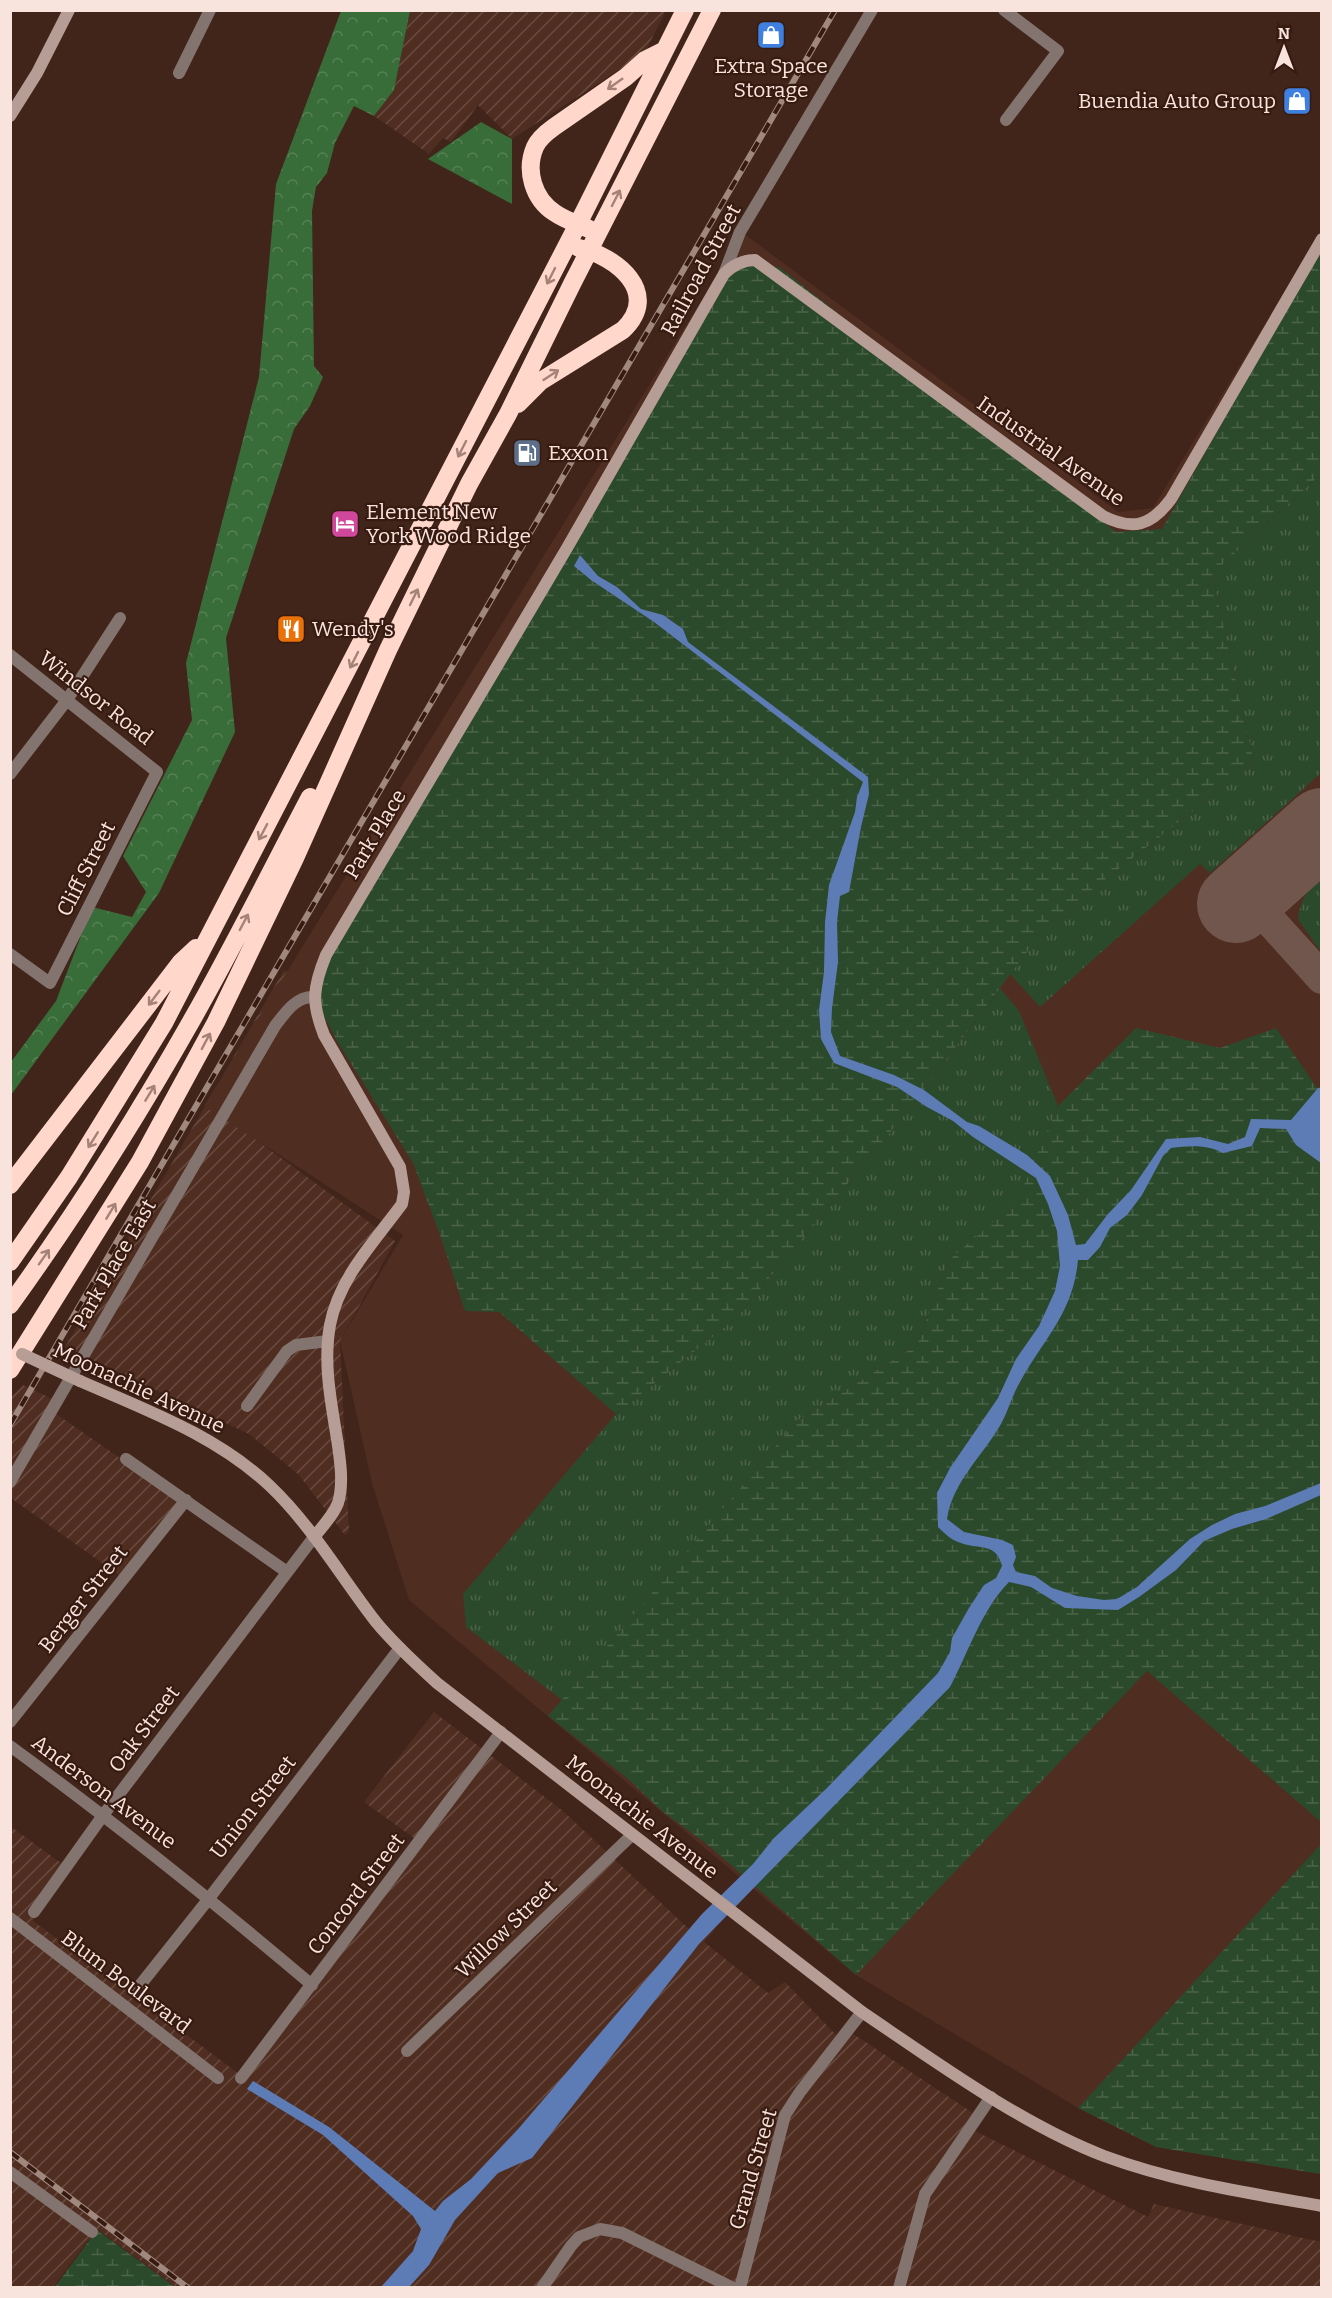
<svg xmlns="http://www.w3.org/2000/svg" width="1332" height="2298" font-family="Bitter,serif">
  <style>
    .industrial { fill: url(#industrial-furrows) }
    .built { fill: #4f2d20 }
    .grass { fill: url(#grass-tufts) }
    .forest { fill: url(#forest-crowns) }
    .wetland { fill: url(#wetland-marsh) }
    .water { fill: #5d7cb6 }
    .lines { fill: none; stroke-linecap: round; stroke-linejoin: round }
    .taxiway { stroke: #70564c; stroke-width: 32 }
    .runway { stroke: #70564c; stroke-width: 78 }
    .street { stroke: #847470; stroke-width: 12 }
    .secondary { stroke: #b69d95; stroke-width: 12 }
    .highway { stroke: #ffd7cb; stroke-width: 18 }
    .rail-casing { stroke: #a0887f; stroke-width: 6 }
    .rail { stroke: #371b11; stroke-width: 4; stroke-dasharray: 11; stroke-linecap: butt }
    .secondary-bridge { stroke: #b69d95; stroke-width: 12 }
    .oneway { stroke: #a58277 }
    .labels { text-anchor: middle; stroke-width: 4.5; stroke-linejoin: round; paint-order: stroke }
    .poi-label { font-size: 21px; fill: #f8e4dd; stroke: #371b11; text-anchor: start }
    .street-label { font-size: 21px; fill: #f8e4dd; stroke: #371b11 }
  </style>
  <defs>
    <pattern id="industrial-furrows" width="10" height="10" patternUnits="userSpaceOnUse" patternTransform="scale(1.5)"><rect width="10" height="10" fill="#4f2d20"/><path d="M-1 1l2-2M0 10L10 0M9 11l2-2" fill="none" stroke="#694b40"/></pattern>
    <pattern id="grass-tufts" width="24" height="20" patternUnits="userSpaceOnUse" patternTransform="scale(1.5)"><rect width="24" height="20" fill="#2b492b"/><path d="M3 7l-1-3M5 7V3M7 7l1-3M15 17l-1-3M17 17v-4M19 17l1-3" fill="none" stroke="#4a6349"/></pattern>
    <pattern id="forest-crowns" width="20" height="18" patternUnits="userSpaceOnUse" patternTransform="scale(1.5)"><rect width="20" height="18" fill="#386c39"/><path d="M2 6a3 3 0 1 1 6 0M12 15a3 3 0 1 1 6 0" fill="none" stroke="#568155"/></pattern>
    <pattern id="wetland-marsh" width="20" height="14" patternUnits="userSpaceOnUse" patternTransform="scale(1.5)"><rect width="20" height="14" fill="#2b492b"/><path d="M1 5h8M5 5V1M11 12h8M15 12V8" fill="none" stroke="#4a6349"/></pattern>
  </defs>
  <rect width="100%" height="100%" fill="#41251a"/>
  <path class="industrial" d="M410,11H666L644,54L512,139L478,105L451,142L443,138L429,154L374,116L394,90Z
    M284,970L308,985L225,1117L395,1241L340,1341L349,1531L345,1535L298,1474L249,1434L65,1347Z
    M23,1385L57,1401L52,1411L182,1501L123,1578L11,1498V1397Z
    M434,1712L563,1811L689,1929L701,1917L716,1928L704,1942L768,1993L785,1982L843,2042L852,2033L976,2115L969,2128L1148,2217L1154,2204L1321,2242V2287H176L97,2229L53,2287H11L10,1826L68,1868L33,1921L242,2076L418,1841L364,1802Z"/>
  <path class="built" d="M1321,232V2174L1156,2147L1078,2108L856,1975L409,1600L372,1483L340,1341L403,1235L204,1106L743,233L1118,512L1153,508Z"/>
  <path class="grass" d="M1321,474V773L1210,873L1200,864L1040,1007L1010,974L1047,925L1254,763L1212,574Z
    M1321,876V952L1298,919C1300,900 1308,889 1321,876Z
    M1000,988L1019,1011L1058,1106L1018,1201L949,1260L917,1345L797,1421L562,1700L466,1627L463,1594L616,1414L736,1318L907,1112Z"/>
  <path class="forest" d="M341,11H410L394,90L374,116L354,106L335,143L327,173L316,187L312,211L314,366L323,377L310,406L294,429L226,638L235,732L159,893L11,1095V1062L56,1001L92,907L132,917L146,892L123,856L192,720L186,663L259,377L276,184Z
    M481,122L512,139V204L428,159Z"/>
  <path class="wetland" d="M1320,250L1321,474L1212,574L1254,763L1047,925L907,1112L736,1318L616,1414L499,1312L465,1311L440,1235L413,1163L337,1041L314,997L316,978L730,262L779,267L1116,532L1162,529Z
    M1136,1028L1220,1048L1276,1028L1317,1088L1321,1086V1822L1147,1671L856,1975L708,1845L663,1812L627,1778L548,1716L797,1421L917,1345L949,1260L1017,1201L1058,1106Z
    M1321,1844V2174L1156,2147L1078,2108Z
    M97,2230L175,2287L54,2288Z"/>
  <path class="water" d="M580,555L598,576L617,587L641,609L663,615L683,629L688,642L868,777L869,794L861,827L849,892L840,896L837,922L838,962L832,1008L831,1032L840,1056L894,1075L924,1090L967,1122L979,1126L1027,1155L1050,1176L1068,1215L1076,1245L1085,1244L1108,1214L1131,1190L1166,1139L1200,1137L1228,1144L1245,1137L1251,1119L1291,1120L1318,1088H1321V1163L1296,1145L1286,1129L1260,1128L1252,1146L1223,1153C1206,1144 1189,1146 1171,1148L1163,1156L1142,1195L1127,1215L1110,1228L1100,1247L1088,1260H1078C1073,1314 1044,1338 1020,1382C1012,1396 1008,1411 1001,1424C982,1457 953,1481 947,1519L964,1532L1002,1540L1013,1545L1016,1557L1013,1565L1016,1572L1035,1576L1052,1588L1077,1596L1104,1600L1117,1599L1137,1587L1190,1539L1212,1525L1235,1514L1265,1506L1321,1483V1495L1266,1519L1232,1529L1204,1541L1176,1570L1139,1597L1118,1610L1065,1608L1031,1587L1009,1582C981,1611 969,1651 950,1687L699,1944L532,2158L498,2173L455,2220L429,2265L409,2287H381L413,2251L421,2229L413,2216L323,2135L247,2089L253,2081L329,2127L435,2211L443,2201L471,2179L519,2128L702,1914L753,1864L774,1838L827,1788L938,1673L950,1652L952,1638L969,1608L984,1585L996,1578L1002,1566C996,1542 980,1550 961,1543C951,1540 945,1534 938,1527L937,1493L950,1468L998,1398L1016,1359L1039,1326L1055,1291L1060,1266L1057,1231L1048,1204L1036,1178L973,1137L953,1121L927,1107L897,1087L834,1063L821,1039L819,1010L824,972L825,922L829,885L855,812L857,797L863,782L654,622L591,580L574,566Z"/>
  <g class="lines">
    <path class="taxiway" d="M1246,894L1322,978"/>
    <path class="runway" d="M1236,904L1322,827"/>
    <path class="street" d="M1004,10L1058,51L1006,120
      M179,73L210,10
      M724,274L740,232L872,10
      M10,655L157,772L50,983L10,954
      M10,774L67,700L120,618
      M247,1406L287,1351L296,1345L328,1341
      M126,1459L287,1572
      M10,1482L275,1026C285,1013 296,996 314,997
      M10,1722L186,1500
      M10,1746C114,1822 214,1902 312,1985
      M34,1912L104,1814L314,1537
      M10,1918L218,2078
      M137,1989L207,1901L400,1648
      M407,2051L632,1835
      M241,2078L501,1732
      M10,2172L92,2232
      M542,2288L571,2246L579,2237L600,2229L622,2233L733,2288
      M740,2288L785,2115L800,2092L862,2012
      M899,2288L925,2194L991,2097"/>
    <path class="secondary" d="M10,116L37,73L69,10
      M80,1381C146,1410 216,1435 270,1486C312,1526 341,1577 376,1622C394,1644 416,1664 437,1683L862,2012C936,2062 1021,2124 1104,2156C1174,2182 1248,2193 1322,2206
      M314,1537C322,1527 333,1516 338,1503C344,1484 340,1459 337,1439C331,1402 323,1363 330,1325C339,1278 374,1242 402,1204L404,1192L400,1167L324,1035C311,1002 313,987 326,955L567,548L724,274C733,265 742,260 755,260L1103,516C1133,531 1151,526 1171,499L1322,239"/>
    <path class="highway" d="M589,229C578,224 565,220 555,213C533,199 525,170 535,147C539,138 547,132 554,127L626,77L645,60L663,51
      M518,404L541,381L623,330C662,293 616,256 579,248
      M10,1185L181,962L196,948
      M10,1262L69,1177L164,1023L578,224L685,10
      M10,1305C77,1212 137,1117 193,1018C234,946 271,871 310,797
      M10,1370L140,1162L216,1022L295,858L388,650L469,484L508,414L572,284L712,10"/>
    <g class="rail-casing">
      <path id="rail" d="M10,1425L835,10
        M10,2152L188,2288"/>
    </g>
    <use href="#rail" class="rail"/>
    <path class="secondary-bridge" d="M22,1354L80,1381"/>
  </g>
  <defs><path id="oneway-shaft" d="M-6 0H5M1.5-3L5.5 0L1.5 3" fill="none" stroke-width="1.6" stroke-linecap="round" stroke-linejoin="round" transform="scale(1.5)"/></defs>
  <g class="oneway">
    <use href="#oneway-shaft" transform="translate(615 84) rotate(145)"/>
    <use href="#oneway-shaft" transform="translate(616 198) rotate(-63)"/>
    <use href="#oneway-shaft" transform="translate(551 276) rotate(117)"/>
    <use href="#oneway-shaft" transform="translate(551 375) rotate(-33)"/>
    <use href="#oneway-shaft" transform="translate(462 449) rotate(117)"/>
    <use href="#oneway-shaft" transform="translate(414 597) rotate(-64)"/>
    <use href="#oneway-shaft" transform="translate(354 660) rotate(117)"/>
    <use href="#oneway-shaft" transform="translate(263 832) rotate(118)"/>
    <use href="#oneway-shaft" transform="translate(244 922) rotate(-62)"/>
    <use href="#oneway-shaft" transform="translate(154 998) rotate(127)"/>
    <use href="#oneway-shaft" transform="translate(206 1041) rotate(-62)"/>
    <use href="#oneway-shaft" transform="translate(150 1093) rotate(-59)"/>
    <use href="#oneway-shaft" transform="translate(93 1140) rotate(122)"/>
    <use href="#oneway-shaft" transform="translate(111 1211) rotate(-59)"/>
    <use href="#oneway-shaft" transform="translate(44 1257) rotate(-55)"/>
  </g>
  <defs>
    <g id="shop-square" transform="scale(1.5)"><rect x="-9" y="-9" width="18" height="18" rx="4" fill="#3f7fe0" stroke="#371b11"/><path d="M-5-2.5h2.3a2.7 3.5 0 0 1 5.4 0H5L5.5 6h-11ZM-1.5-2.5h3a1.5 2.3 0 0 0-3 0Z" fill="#fff"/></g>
    <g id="fuel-square" transform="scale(1.5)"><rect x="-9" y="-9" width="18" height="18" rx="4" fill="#5c6f8a" stroke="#371b11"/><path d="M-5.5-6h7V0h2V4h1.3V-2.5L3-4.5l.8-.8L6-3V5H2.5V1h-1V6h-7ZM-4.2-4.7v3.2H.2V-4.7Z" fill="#fff"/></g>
    <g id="hotel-square" transform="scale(1.5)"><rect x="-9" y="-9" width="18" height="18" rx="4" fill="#d1479c" stroke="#371b11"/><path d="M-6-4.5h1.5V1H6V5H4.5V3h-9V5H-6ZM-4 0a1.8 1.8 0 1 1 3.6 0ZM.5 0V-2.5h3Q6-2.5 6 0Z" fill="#fff"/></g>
    <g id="restaurant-square" transform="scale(1.5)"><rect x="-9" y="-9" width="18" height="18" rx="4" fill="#e8710a" stroke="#371b11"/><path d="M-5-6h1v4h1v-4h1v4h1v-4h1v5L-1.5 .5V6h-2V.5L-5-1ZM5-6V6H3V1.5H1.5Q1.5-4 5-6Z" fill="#fff"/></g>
  </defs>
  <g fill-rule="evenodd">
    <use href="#shop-square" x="771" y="35"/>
    <use href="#shop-square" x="1297" y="101"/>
    <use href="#fuel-square" x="527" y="453"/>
    <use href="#hotel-square" x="345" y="524"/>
    <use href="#restaurant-square" x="291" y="629"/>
  </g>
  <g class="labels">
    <g class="poi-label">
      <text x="771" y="73" text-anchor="middle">Extra Space<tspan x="771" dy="24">Storage</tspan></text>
      <text x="1276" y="108" text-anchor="end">Buendia Auto Group</text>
      <text x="548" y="460">Exxon</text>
      <text x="366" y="519">Element New<tspan x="366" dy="24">York Wood Ridge</tspan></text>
      <text x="312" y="636">Wendy's</text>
    </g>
    <g class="street-label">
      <text transform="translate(701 270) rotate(-62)" y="7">Railroad Street</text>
      <text transform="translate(1051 451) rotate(35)" y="7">Industrial Avenue</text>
      <text transform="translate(96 698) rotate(38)" y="7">Windsor Road</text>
      <text transform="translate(375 834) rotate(-59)" y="7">Park Place</text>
      <text transform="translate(86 869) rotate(-63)" y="7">Cliff Street</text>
      <text transform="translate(114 1264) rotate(-60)" y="7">Park Place East</text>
      <text transform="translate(139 1388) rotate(25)" y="7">Moonachie Avenue</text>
      <text transform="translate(83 1599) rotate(-52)" y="7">Berger Street</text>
      <text transform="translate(144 1729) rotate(-53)" y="7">Oak Street</text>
      <text transform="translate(104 1792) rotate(37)" y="7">Anderson Avenue</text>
      <text transform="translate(253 1807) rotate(-52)" y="7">Union Street</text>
      <text transform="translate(642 1817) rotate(38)" y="7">Moonachie Avenue</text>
      <text transform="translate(356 1894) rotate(-53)" y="7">Concord Street</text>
      <text transform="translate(506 1929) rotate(-44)" y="7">Willow Street</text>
      <text transform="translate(126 1982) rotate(37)" y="7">Blum Boulevard</text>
      <text transform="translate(753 2169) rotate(-74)" y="7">Grand Street</text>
    </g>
  </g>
  <rect width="1332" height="2298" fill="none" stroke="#f8e4dd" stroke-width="24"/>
  <g transform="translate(1284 48)" stroke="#371b11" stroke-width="4.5" paint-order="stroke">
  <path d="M0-4.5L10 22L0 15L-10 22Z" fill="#f8e4dd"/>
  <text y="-9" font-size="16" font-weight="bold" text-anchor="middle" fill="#f8e4dd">N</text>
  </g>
</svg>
